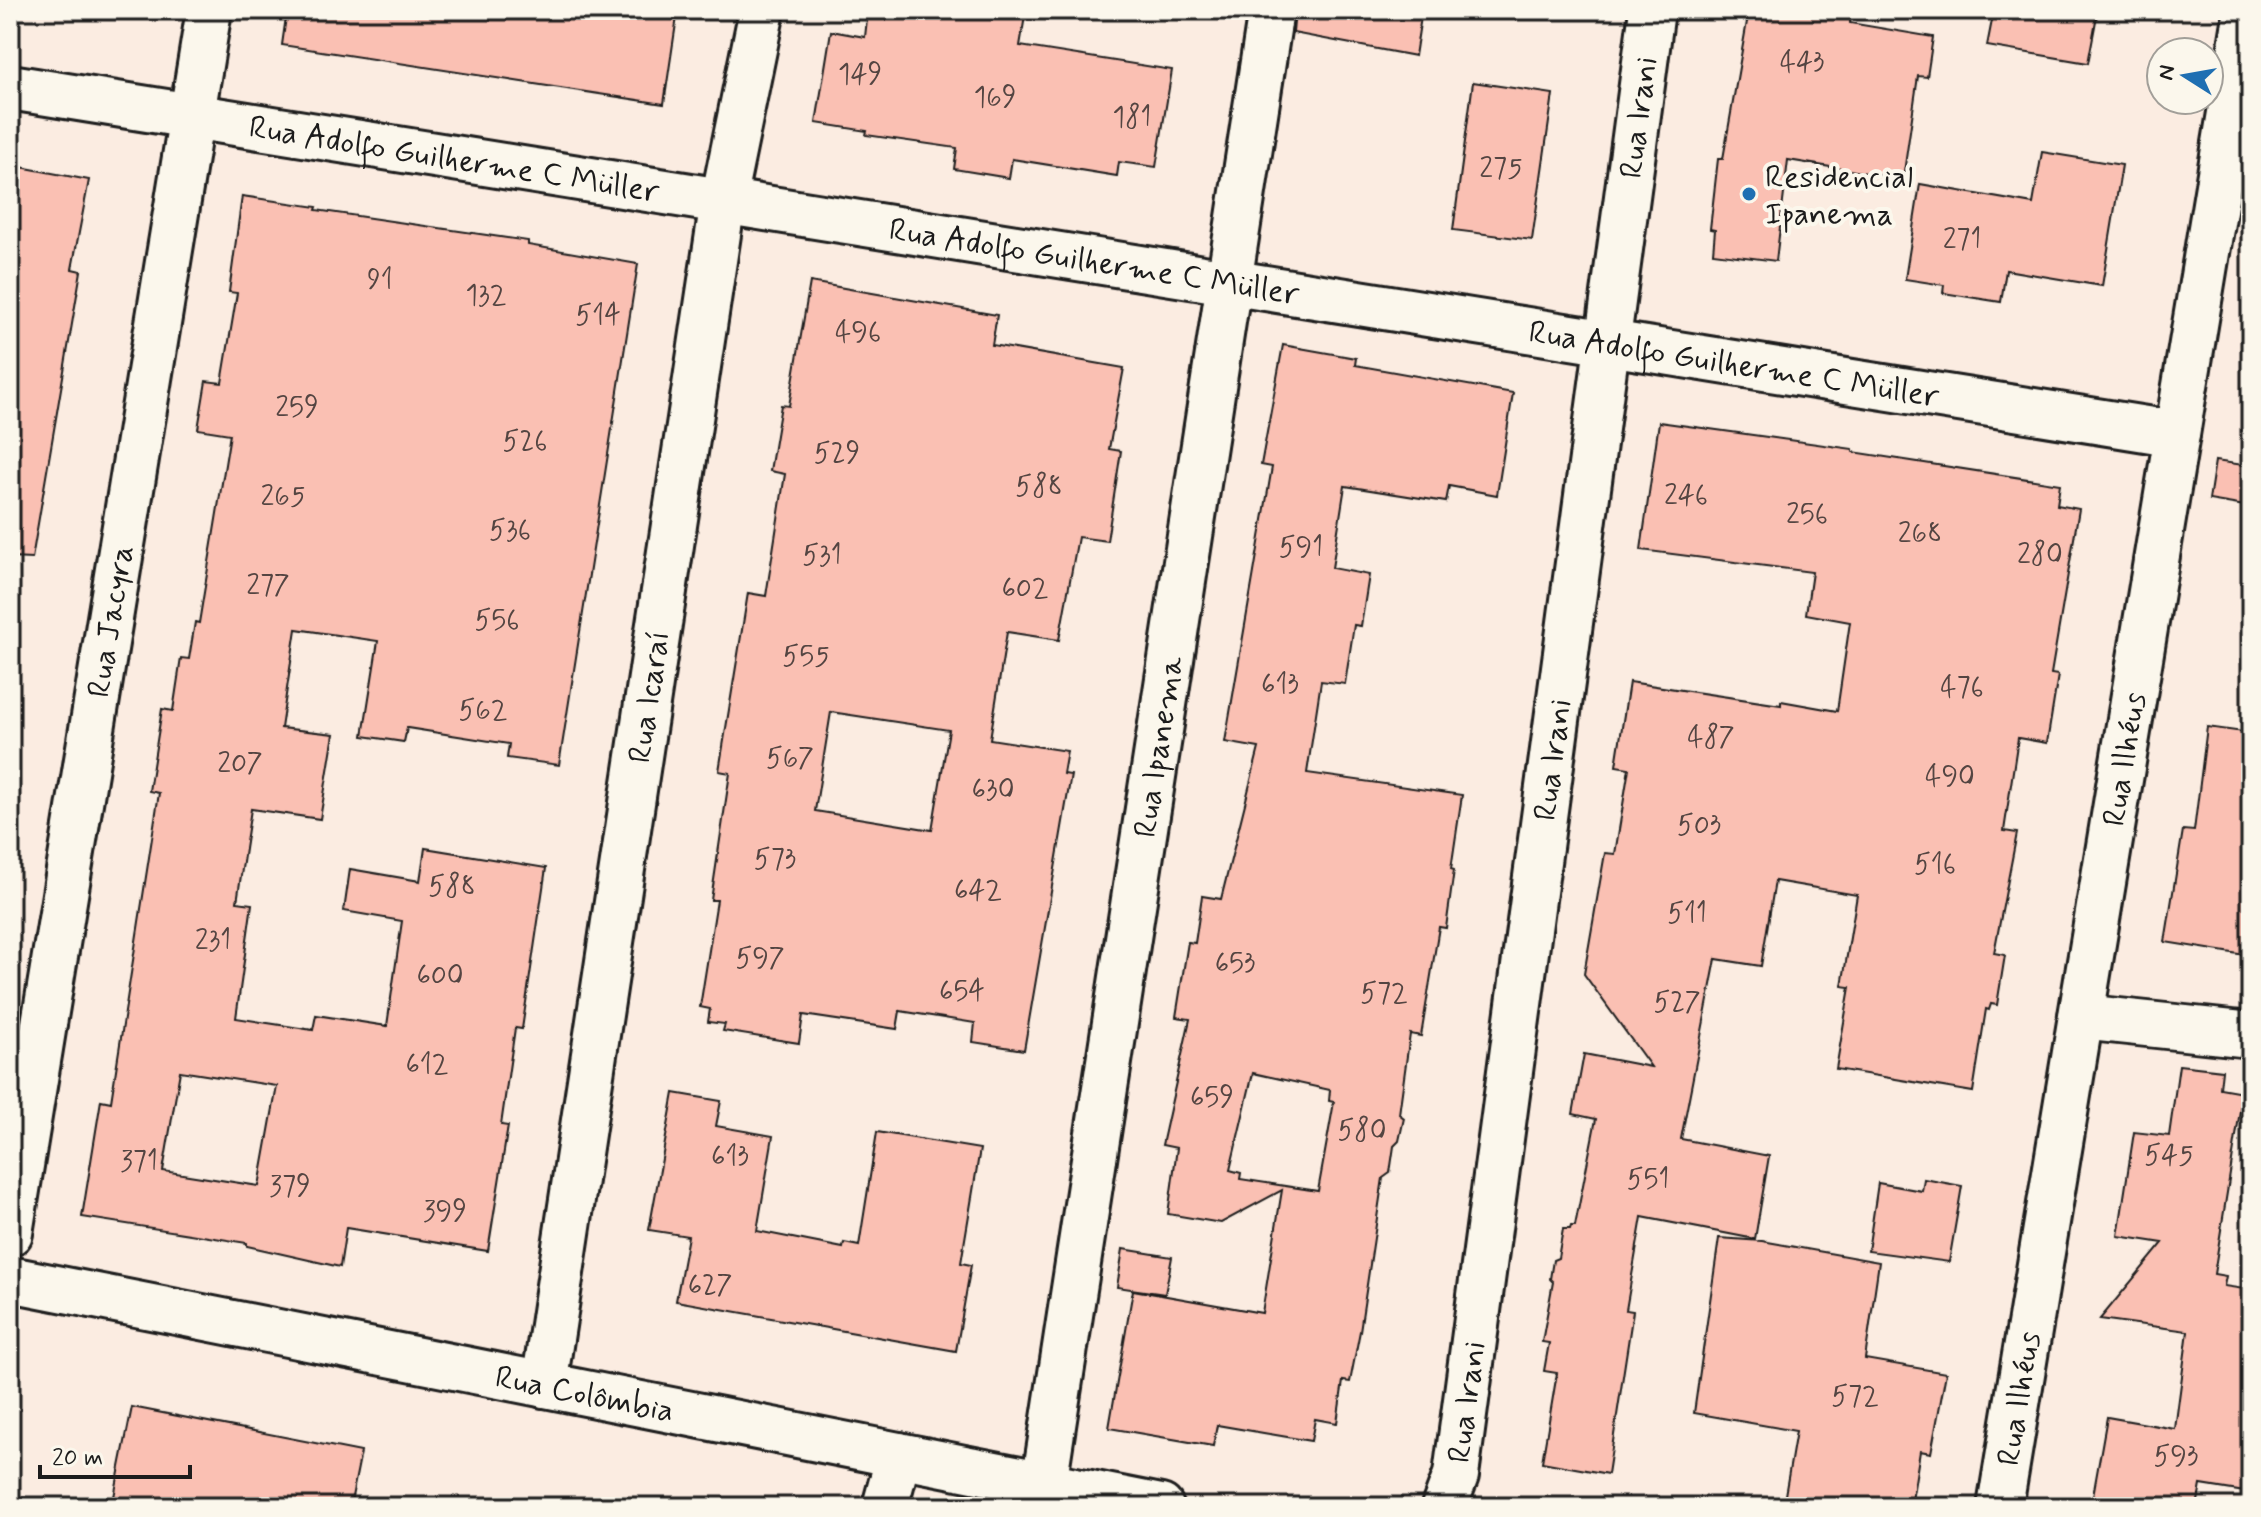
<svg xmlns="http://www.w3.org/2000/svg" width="2261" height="1517" font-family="Mynerve,sans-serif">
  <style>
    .building { fill: #fac0b3; stroke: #1c1c1c; stroke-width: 2; fill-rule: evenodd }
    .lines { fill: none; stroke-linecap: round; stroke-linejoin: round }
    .minor-casing { stroke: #1c1c1c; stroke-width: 50 }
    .minor { stroke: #fbf7ec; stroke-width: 44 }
    .poi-dot { fill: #1f6fb2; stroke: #fbf7ec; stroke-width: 3 }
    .labels { text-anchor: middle; stroke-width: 8; stroke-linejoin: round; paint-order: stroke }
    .number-label { font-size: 28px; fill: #544542 }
    .street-label { font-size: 32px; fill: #1c1c1c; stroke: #fbf7ec }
    .poi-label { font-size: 32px; fill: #1c1c1c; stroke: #fbf7ec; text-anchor: start }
  </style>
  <rect width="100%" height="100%" fill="#fbece1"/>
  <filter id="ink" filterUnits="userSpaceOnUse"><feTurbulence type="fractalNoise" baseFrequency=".0125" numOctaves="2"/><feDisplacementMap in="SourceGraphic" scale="16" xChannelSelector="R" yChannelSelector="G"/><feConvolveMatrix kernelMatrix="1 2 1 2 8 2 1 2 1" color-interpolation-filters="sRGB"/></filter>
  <g filter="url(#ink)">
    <path class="building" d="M287,10H678L664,104L282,45Z
      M868,10H1026L1020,46L1172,70L1156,167L1119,162L1117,176L1012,159L1009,178L954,169L957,148L866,135L867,131L816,123L831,31L865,37Z
      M1295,10H1422L1415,56L1293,33Z
      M1749,10H1851L1850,23L1933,37L1927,77L1918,76L1903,179L1788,160L1776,261L1713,253L1715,230L1710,229L1718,159H1723Z
      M1994,10H2098L2088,63L1987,46Z
      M1473,82L1553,94L1532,240L1453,230Z
      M2042,152L2122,165L2102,286L2006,270L2001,302L1943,293L1944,285L1905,279L1920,184L2033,204Z
      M10,165L89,180L72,269L81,271L32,559L10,558Z
      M242,196L317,207L316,210L528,241V245L638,264L559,765L507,758L509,744L407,728L404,742L363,736L378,641L296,629L281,728L334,734L320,819L251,809L237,902L252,904L236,1018L313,1030L316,1015L387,1026L402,921L344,911L350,869L420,881L425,848L546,868L522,1029L515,1028L501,1125L508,1126L488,1251L346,1228L340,1267L247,1246V1243L82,1217L101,1100L111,1102L159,793L149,791L162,709L173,711L181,658L189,659L195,622L199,623L230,434L198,429L206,381L222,383L237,293L229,292ZM180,1071L277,1086L259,1186L163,1171Z
      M810,282L997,315L992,345L1124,368L1109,449L1121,451L1107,541L1078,537L1059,640L1007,632L990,739L1067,751L1063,774L1071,775L1024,1050L973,1042L975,1023L900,1011L897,1029L803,1015L799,1043L723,1031L725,1024L708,1022L710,1009L700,1007L717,900H711L730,773L719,771L748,593L766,596L785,474L770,471L781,405L789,406ZM831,712L949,730L932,830L815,811Z
      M1283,345L1356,358L1355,365L1513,393L1497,495L1449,486L1446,502L1345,486L1332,568L1369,575L1361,626L1354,625L1345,684L1321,681L1307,773L1462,795L1451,869L1454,870L1446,928L1439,927L1421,1036L1410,1034L1399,1114L1404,1118L1399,1141L1394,1146L1390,1173L1383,1178L1360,1331L1350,1382L1343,1381L1337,1423L1315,1419L1311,1441L1217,1425L1213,1446L1109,1428L1133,1290L1262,1313L1282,1190L1221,1223L1168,1214L1177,1148L1162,1145L1190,1019L1176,1017L1188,942L1195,943L1202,896L1221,899L1259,748L1225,742L1272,467L1261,465ZM1253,1073L1330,1090L1329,1101L1334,1102L1318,1191L1240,1179L1241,1173L1230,1170Z
      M1659,422L1853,449V452L2060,484L2057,505L2079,509L2051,674L2058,675L2047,743L2018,738L2004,831L2017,833L1994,953L2005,955L1997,1005L1991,1004L1989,1010L1986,1009L1973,1092L1836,1069L1850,987L1842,986L1857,895L1775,881L1761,966L1716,959L1681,1139L1769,1156L1755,1239L1642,1217L1626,1310L1633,1311L1608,1474L1542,1462L1557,1373L1544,1371L1549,1343L1542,1342L1553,1282L1550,1279L1553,1260L1558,1258L1563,1229H1570L1571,1226H1575L1596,1119L1573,1114L1584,1054L1651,1067L1584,974L1605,853L1615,854L1629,768L1616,766L1629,682L1781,705V701L1837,711L1850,622L1806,614L1812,572L1641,550Z
      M2215,461L2251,466V507L2209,500Z
      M2207,727L2251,733V956L2165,942L2183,830L2194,831Z
      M2179,1065L2222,1070L2220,1088L2243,1092L2214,1274L2226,1276L2224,1286L2251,1290V1493L2201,1485L2197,1507H2091L2107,1417L2175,1429L2188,1331L2100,1319L2163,1243L2118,1236L2134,1132L2169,1136Z
      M674,1093L721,1101L716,1126L773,1136L757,1231L843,1248L844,1243L859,1246L877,1132L980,1149L961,1263L971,1265L956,1351L676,1301L688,1236L649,1230Z
      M1924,1179L1962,1186L1949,1262L1868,1251L1878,1183L1922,1191Z
      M1719,1238L1762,1241L1879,1262L1865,1359L1946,1373L1931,1453L1920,1451L1911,1507H1783L1796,1431L1694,1413Z
      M1123,1249L1172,1257L1165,1294L1117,1287Z
      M132,1407L361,1452L350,1507H112Z"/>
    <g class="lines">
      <g class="minor-casing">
        <g id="minor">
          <path id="s1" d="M10,87L2177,434"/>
          <path d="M2081,1017L2251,1035"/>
          <path id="s2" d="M10,1233L209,10"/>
          <path id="s3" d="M10,1279L1161,1507"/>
          <path id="s4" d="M544,1385L723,201L762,10"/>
          <path id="s5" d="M1044,1484L1271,10"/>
          <path d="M885,1507L899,1455"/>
          <path id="s6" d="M1444,1507L1456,1475L1652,10"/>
          <path id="s7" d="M2000,1507L2247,10"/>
        </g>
      </g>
      <use href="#minor" class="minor"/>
    </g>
  </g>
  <circle class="poi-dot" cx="1749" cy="194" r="8"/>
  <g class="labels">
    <g class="number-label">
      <text x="1802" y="71">443</text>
      <text x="860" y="83">149</text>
      <text x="995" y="106">169</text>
      <text x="1132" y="126">181</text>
      <text x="1501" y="177">275</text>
      <text x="1962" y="248">271</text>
      <text x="380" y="288">91</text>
      <text x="486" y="304">132</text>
      <text x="598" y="324">514</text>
      <text x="858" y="341">496</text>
      <text x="297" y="416">259</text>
      <text x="525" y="450">526</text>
      <text x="837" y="462">529</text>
      <text x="1039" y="495">588</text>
      <text x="1686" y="504">246</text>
      <text x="283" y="505">265</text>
      <text x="1807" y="523">256</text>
      <text x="510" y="539">536</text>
      <text x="1920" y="542">268</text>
      <text x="1301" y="556">591</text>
      <text x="2040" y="563">280</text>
      <text x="822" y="564">531</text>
      <text x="268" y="594">277</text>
      <text x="1025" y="597">602</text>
      <text x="497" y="629">556</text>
      <text x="806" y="665">555</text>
      <text x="1280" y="693">613</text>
      <text x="1962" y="696">476</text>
      <text x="483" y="719">562</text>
      <text x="1711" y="746">487</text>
      <text x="790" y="767">567</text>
      <text x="240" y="772">207</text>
      <text x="1950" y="785">490</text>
      <text x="993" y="798">630</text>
      <text x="1699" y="834">503</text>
      <text x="775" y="868">573</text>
      <text x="1935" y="873">516</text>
      <text x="452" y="895">588</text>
      <text x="978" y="899">642</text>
      <text x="1687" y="922">511</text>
      <text x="213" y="949">231</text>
      <text x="760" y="967">597</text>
      <text x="1235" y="972">653</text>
      <text x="440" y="984">600</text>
      <text x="962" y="1000">654</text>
      <text x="1384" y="1002">572</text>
      <text x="1677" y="1011">527</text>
      <text x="427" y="1073">612</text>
      <text x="1212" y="1106">659</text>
      <text x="1362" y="1139">580</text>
      <text x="2169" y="1164">545</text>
      <text x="730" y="1165">613</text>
      <text x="139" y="1170">371</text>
      <text x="1648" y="1188">551</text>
      <text x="290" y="1195">379</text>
      <text x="445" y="1220">399</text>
      <text x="710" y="1294">627</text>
      <text x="1855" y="1405">572</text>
      <text x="2176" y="1465">593</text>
    </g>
    <g class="street-label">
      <text dy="11" stroke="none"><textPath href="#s6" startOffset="1404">Rua Irani</textPath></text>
      <text dy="11" stroke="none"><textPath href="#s1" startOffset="450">Rua Adolfo Guilherme C Müller</textPath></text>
      <text dy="11" stroke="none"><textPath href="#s1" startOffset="1098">Rua Adolfo Guilherme C Müller</textPath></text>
      <text dy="11" stroke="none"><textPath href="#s1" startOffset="1746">Rua Adolfo Guilherme C Müller</textPath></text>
      <text dy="11" stroke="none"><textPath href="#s2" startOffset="620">Rua Jacyra</textPath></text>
      <text dy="11" stroke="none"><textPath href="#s4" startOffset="696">Rua Icaraí</textPath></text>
      <text dy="11" stroke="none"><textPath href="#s5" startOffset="746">Rua Ipanema</textPath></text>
      <text dy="11" stroke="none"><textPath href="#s6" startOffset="756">Rua Irani</textPath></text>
      <text dy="11" stroke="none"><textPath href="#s7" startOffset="758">Rua Ilhéus</textPath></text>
      <text dy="11" stroke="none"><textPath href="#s3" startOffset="586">Rua Colômbia</textPath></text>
      <text dy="11" stroke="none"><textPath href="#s7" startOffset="110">Rua Ilhéus</textPath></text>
      <text dy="11" stroke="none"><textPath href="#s6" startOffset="108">Rua Irani</textPath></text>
    </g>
    <g class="poi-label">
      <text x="1765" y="187">Residencial<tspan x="1765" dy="37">Ipanema</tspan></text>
    </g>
  </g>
  <rect width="2261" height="1517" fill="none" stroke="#fbf7ec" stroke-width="40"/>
  <rect x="20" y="20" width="2221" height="1477" fill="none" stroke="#1c1c1c" stroke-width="3" filter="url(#ink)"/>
  <g transform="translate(2185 76) rotate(281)"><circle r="38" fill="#fbf7ec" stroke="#a29f99" stroke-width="2"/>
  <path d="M0-6L14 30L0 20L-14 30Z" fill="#1f6fb2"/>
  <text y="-12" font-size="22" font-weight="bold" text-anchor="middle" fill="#1c1c1c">N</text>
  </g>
  <path d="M40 1465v12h150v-12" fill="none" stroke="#1c1c1c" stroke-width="4"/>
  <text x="52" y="1465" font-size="24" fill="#1c1c1c" stroke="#fbf7ec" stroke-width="6" paint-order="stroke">20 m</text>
</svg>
